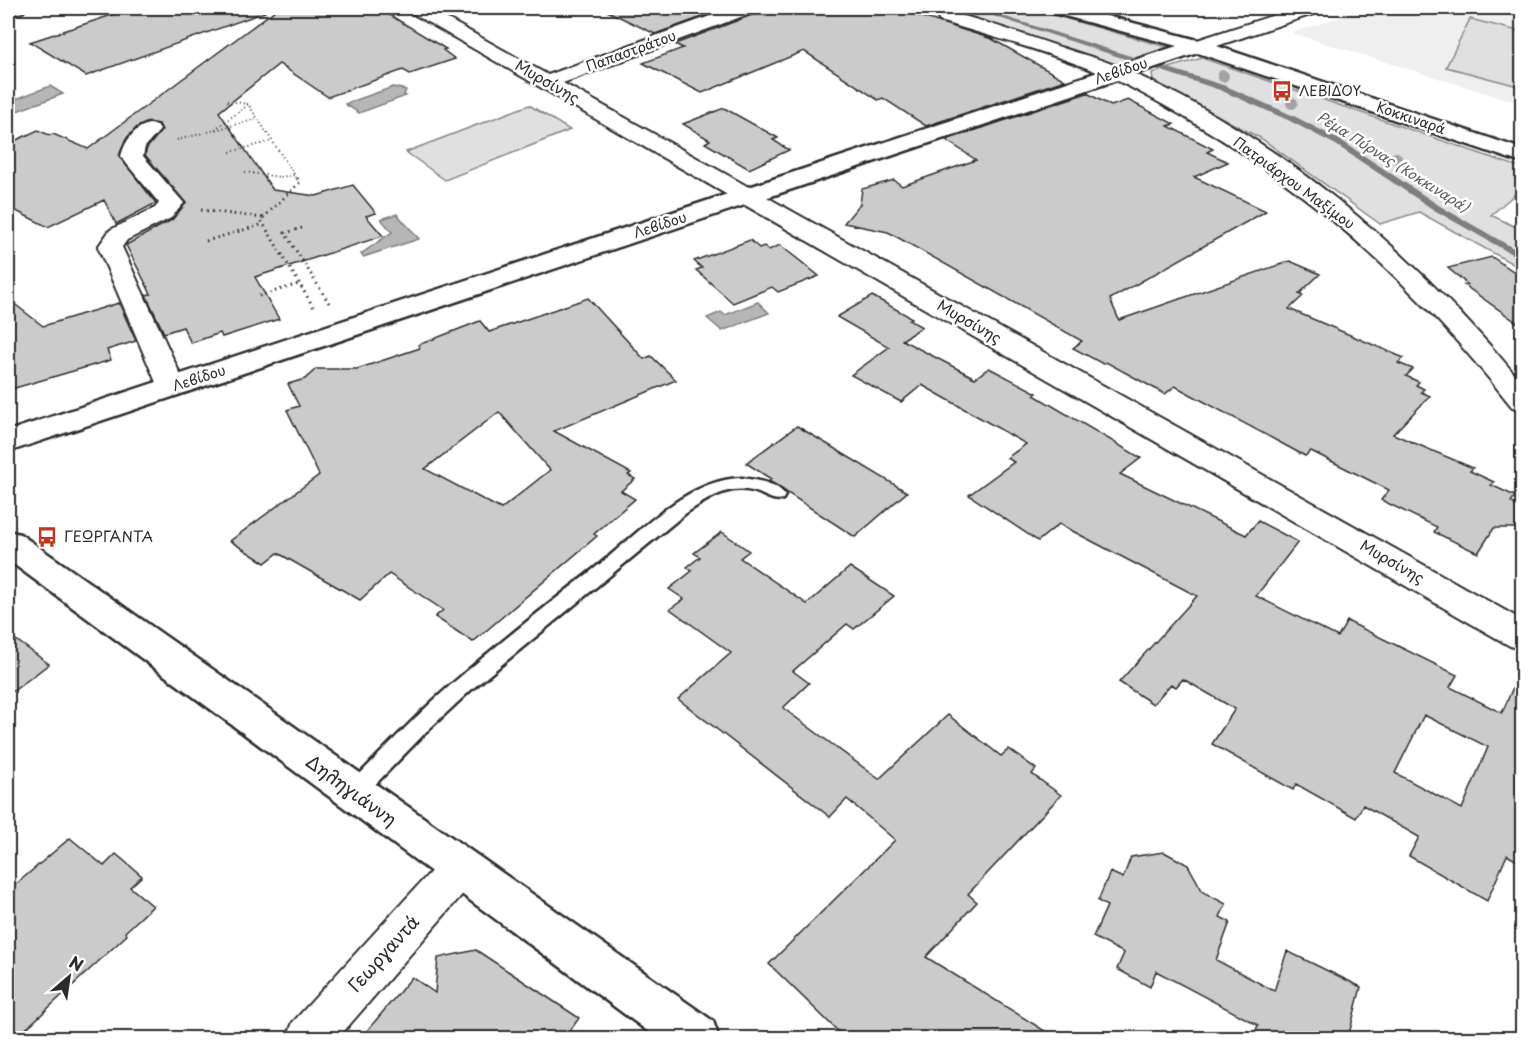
<svg xmlns="http://www.w3.org/2000/svg" width="1530" height="1046" font-family="'Playpen Sans',sans-serif">
  <style>
    .built { fill: #efefef }
    .green { fill: #e0e0e0; stroke: #868686; stroke-width: 1.5 }
    .water { fill: #b6b6b6; stroke: #7e7e7e; stroke-width: 1.5 }
    .lines { fill: none; stroke-linecap: round; stroke-linejoin: round }
    .stream { fill: #7e7e7e; fill-rule: evenodd }
    .building { fill: #cbcbcb; stroke: #2b2b2b; stroke-width: 1.5; fill-rule: evenodd }
    .lane-casing { stroke: #2b2b2b; stroke-width: 5 }
    .street-casing { stroke: #2b2b2b; stroke-width: 4 }
    .secondary-casing { stroke: #2b2b2b; stroke-width: 5 }
    .path-far1 { stroke: #2b2b2b; stroke-width: 2; stroke-dasharray: 1 3; stroke-linecap: butt }
    .path { stroke: #2b2b2b; stroke-width: 3; stroke-dasharray: 1.5 4; stroke-linecap: butt }
    .lane { fill: #fff; fill-rule: evenodd }
    .street { fill: #fff; fill-rule: evenodd }
    .secondary { fill: #fff; fill-rule: evenodd }
    .tree { fill: #a3a3a3 }
    .labels { text-anchor: middle; stroke-width: 5; stroke-linejoin: round; paint-order: stroke }
    .far-street-label { font-size: 14px; fill: #2b2b2b; stroke: #fff }
    .far-poi-label { font-size: 14px; fill: #2b2b2b; stroke: #fff; text-anchor: start }
    .far-water-label { font-size: 14px; font-style: italic; fill: #5c5c5c; stroke: #fff }
    .street-label { font-size: 15px; fill: #2b2b2b; stroke: #fff }
    .poi-label { font-size: 15px; fill: #2b2b2b; stroke: #fff; text-anchor: start }
    .near-street-label { font-size: 18px; fill: #2b2b2b; stroke: #fff }
  </style>
  <rect width="100%" height="100%" fill="#fff"/>
  <filter id="ink" filterUnits="userSpaceOnUse"><feTurbulence type="fractalNoise" baseFrequency=".0167" numOctaves="2"/><feDisplacementMap in="SourceGraphic" scale="12" xChannelSelector="R" yChannelSelector="G"/><feConvolveMatrix kernelMatrix="1 2 1 2 8 2 1 2 1" color-interpolation-filters="sRGB"/></filter>
  <g filter="url(#ink)">
    <path class="built" d="M1366,8H1522V104L1292,33Z"/>
    <path class="green" d="M928,8H1029L1177,50L1115,72L1007,32Z
      M1470,19L1522,32V87L1446,67Z
      M1202,58L1522,168V188L1491,215L1522,230V269L1419,212L1380,224L1262,139L1153,82L1152,73Z
      M529,105L570,130L445,180L406,152Z"/>
    <path class="water" d="M50,86L63,94L17,111L8,106V102Z
      M393,87L406,90L404,95L406,96L359,113L345,104Z
      M397,214L419,239L363,257L361,254L392,232L381,219Z
      M758,302L769,313L722,331L707,318L721,312L725,315Z"/>
    <g class="lines">
      <path class="stream" d="M969,8H977L1226,86L1294,116L1342,141L1440,206L1522,253V260L1434,210L1336,145L1288,120L1220,90Z"/>
    </g>
    <path class="building" d="M133,8H264L265,12L86,76L30,42Z
      M278,8H357L366,11L380,9L446,49L443,50L455,59L410,74L403,70L328,97L279,64L219,112L273,190L316,196L353,185L376,213L366,216L383,236L255,277L279,319L222,337L220,333L191,343L183,327L164,333L146,295L151,294L126,245L172,220L186,203L145,155L147,148L162,130L159,124L148,122L137,127L125,140L119,156L156,203L116,224L104,200L48,227L8,207V144L38,130L49,135L53,134L88,149Z
      M601,8H727L655,34Z
      M759,8H894L992,39L1065,80L926,126L883,98L878,100L804,51L702,93L643,63L683,48L675,44L755,14Z
      M1087,93L1111,106L1128,100L1174,124L1168,126L1213,149L1207,152L1228,162L1194,177L1266,211L1110,299L1119,320L1290,261L1320,274L1299,294L1303,296L1289,309L1404,358L1398,363L1413,369L1406,376L1419,382L1416,385L1424,389L1421,392L1430,396L1393,434L1473,468L1470,471L1494,482L1491,485L1515,496L1511,502L1522,510V528H1494L1478,553L1434,532L1437,527L1381,500L1389,490L1311,451L1305,456L1175,386L1165,394L1106,362L1103,364L1073,348L1082,341L888,232L844,223L860,204L862,189L894,180L902,186L976,160L946,140Z
      M724,108L778,138L773,140L789,150L749,169L705,143L710,140L683,124Z
      M750,240L759,248L764,246L769,250L780,245L819,276L778,292L772,287L733,303L696,270L702,268L694,261Z
      M1492,257L1522,277V326L1464,285L1467,284L1448,268Z
      M872,296L912,318L909,320L922,327L902,340L975,378L989,368L1037,393L1034,395L1141,458L1120,474L1246,535L1258,521L1298,542L1256,596L1338,637L1347,621L1457,675L1450,687L1502,713L1522,666V864L1507,855L1487,901L1409,856L1419,837L1363,805L1356,818L1296,784L1293,790L1212,744L1235,709L1183,679L1176,687L1171,684L1153,704L1119,682L1197,596L1059,524L1038,541L969,495L1014,462L1007,458L1026,444L922,385L901,402L851,375L889,347L837,317ZM1424,715L1488,747L1462,809L1395,773Z
      M588,298L644,359L651,356L676,380L554,431L631,473L628,475L635,479L621,491L635,499L594,534L597,536L473,642L435,617L443,610L389,574L360,600L278,553L265,563L230,541L319,475L287,410L299,406L288,384L305,379L316,369H357L420,348L418,345L480,321L489,332ZM499,412L550,470L501,509L425,469Z
      M8,299L43,326L119,303L136,341L107,350L111,360L8,390Z
      M797,426L907,492L855,537L769,481L771,479L746,463Z
      M722,532L749,551L740,558L807,604L850,567L894,596L854,629L847,624L793,671L809,683L783,708L879,779L948,715L1001,756L1009,749L1036,769L1032,774L1061,795L968,894L977,902L926,957L1056,1038H845L769,964L895,840L847,799L830,817L678,699L731,653L670,609L684,599L669,589L692,571L687,567L700,557L694,553Z
      M8,634L49,664L8,695Z
      M70,838L104,866L116,854L142,876L130,887L153,906L125,932L127,935L16,1038H8V891Z
      M1164,852L1188,865L1203,892L1226,904L1220,917L1230,922L1216,960L1274,991L1287,951L1361,987L1348,1038H1253L1258,1025L1156,971L1150,987L1117,969L1124,953L1093,937L1107,906L1098,901L1110,872L1123,878L1131,857Z
      M476,950L579,1018L565,1038H361L412,977L435,993L438,958Z"/>
    <g class="lines">
      <g class="lane-casing">
        <path id="lane" d="M742,478C756,480 777,483 785,495L783,499C773,502 765,495 756,492C730,483 707,499 686,513L472,689L428,730L361,799L354,802L347,799L344,793L347,787C376,758 404,728 434,700C487,652 544,608 600,564C640,532 687,479 742,478Z"/>
      </g>
      <g class="street-casing">
        <path id="street" d="M8,8H26L23,12L8,15Z
          M407,8H428L548,75L732,8H757L754,12L563,83L1522,620V649L1510,646L410,12Z
          M1296,8H1322L1319,12L1205,50H1191L1188,46L1191,42Z
          M946,11C985,21 1024,35 1063,48C1081,54 1101,59 1119,67C1275,133 1415,253 1522,383V410L1512,407C1422,293 1322,199 1196,124C1166,106 1135,88 1104,75C1052,53 993,37 940,21L937,17L940,13Z
          M149,124L157,125L160,130L145,147L143,156L184,203L171,218L127,240L122,247L186,387L182,393L172,396L162,393L158,387L98,247L110,230L155,208L159,203L121,157C124,143 134,127 149,124Z
          M459,850L473,856L479,869L473,882L338,1038H287L293,1022L445,856Z"/>
      </g>
      <g class="secondary-casing">
        <path id="secondary" d="M1048,8H1077L1205,42L1522,149V163L1198,53L8,452V431L1177,46L1050,12Z
          M8,531L20,534L713,1021L719,1038H657L8,560Z"/>
      </g>
      <path class="path-far1" d="M227,101L248,104L298,180
        M215,129L248,105
        M177,140L257,119
        M230,152L272,141
        M245,172L279,177L295,175"/>
      <path class="path" d="M297,178L300,182L261,220L314,308
        M201,210L263,218
        M302,228L285,233L329,303
        M206,241L264,224
        M259,296L299,284"/>
      <use href="#lane" class="lane"/>
      <use href="#street" class="street"/>
      <use href="#secondary" class="secondary"/>
    </g>
    <g class="tree">
      <circle cx="1223" cy="76" r="6"/>
      <circle cx="1292" cy="103" r="6"/>
      <circle cx="1396" cy="158" r="6"/>
    </g>
  </g>
  <defs>
    <g id="bus-bare" transform="scale(1.62)"><path d="M-5-6H5V4H4V6H2V4H-2V6H-4V4H-5ZM-3.5-4V0h7V-4ZM-3.5 1.2v1.5H-2V1.2ZM2 1.2v1.5H3.5V1.2Z" fill="#c8321e" stroke="#fff" stroke-width="2.5" paint-order="stroke"/></g>
  </defs>
  <g fill-rule="evenodd">
    <use href="#bus-bare" x="1282" y="91"/>
    <use href="#bus-bare" x="47" y="537"/>
  </g>
  <g class="labels">
    <g class="far-street-label">
      <text transform="translate(631 51) rotate(-20)" y="5">Παπαστράτου</text>
      <text transform="translate(1121 71) rotate(-19)" y="5">Λεβίδου</text>
      <text transform="translate(1411 118) rotate(19)" y="5">Κοκκιναρά</text>
      <text transform="translate(1294 183) rotate(36)" y="5">Πατριάρχου Μαξίμου</text>
      <text transform="translate(660 225) rotate(-18)" y="5">Λεβίδου</text>
      <text transform="translate(199 378) rotate(-18)" y="5">Λεβίδου</text>
    </g>
    <g class="far-poi-label">
      <text x="1299" y="96">ΛΕΒΙΔΟΥ</text>
    </g>
    <g class="far-water-label">
      <text transform="translate(1393 162) rotate(32)" y="5">Ρέμα Πύρνας (Κοκκιναρά)</text>
    </g>
    <g class="street-label">
      <text transform="translate(547 82) rotate(30)" y="5">Μυρσίνης</text>
      <text transform="translate(969 322) rotate(30)" y="5">Μυρσίνης</text>
      <text transform="translate(1392 562) rotate(30)" y="5">Μυρσίνης</text>
    </g>
    <g class="poi-label">
      <text x="64" y="542">ΓΕΩΡΓΑΝΤΑ</text>
    </g>
    <g class="near-street-label">
      <text transform="translate(351 791) rotate(36)" y="6">Δηληγιάννη</text>
      <text transform="translate(384 954) rotate(-48)" y="6">Γεωργαντά</text>
    </g>
  </g>
  <rect width="1530" height="1046" fill="none" stroke="#fff" stroke-width="30"/>
  <rect x="15" y="15" width="1500" height="1016" fill="none" stroke="#2b2b2b" stroke-width="2" filter="url(#ink)"/>
  <g transform="translate(69 977) rotate(29)" stroke="#ffffff" stroke-width="4.5" paint-order="stroke">
  <path d="M0-4.5L10 22L0 15L-10 22Z" fill="#2b2b2b"/>
  <text y="-9" font-size="16" font-weight="bold" text-anchor="middle" fill="#2b2b2b">N</text>
  </g>
</svg>
